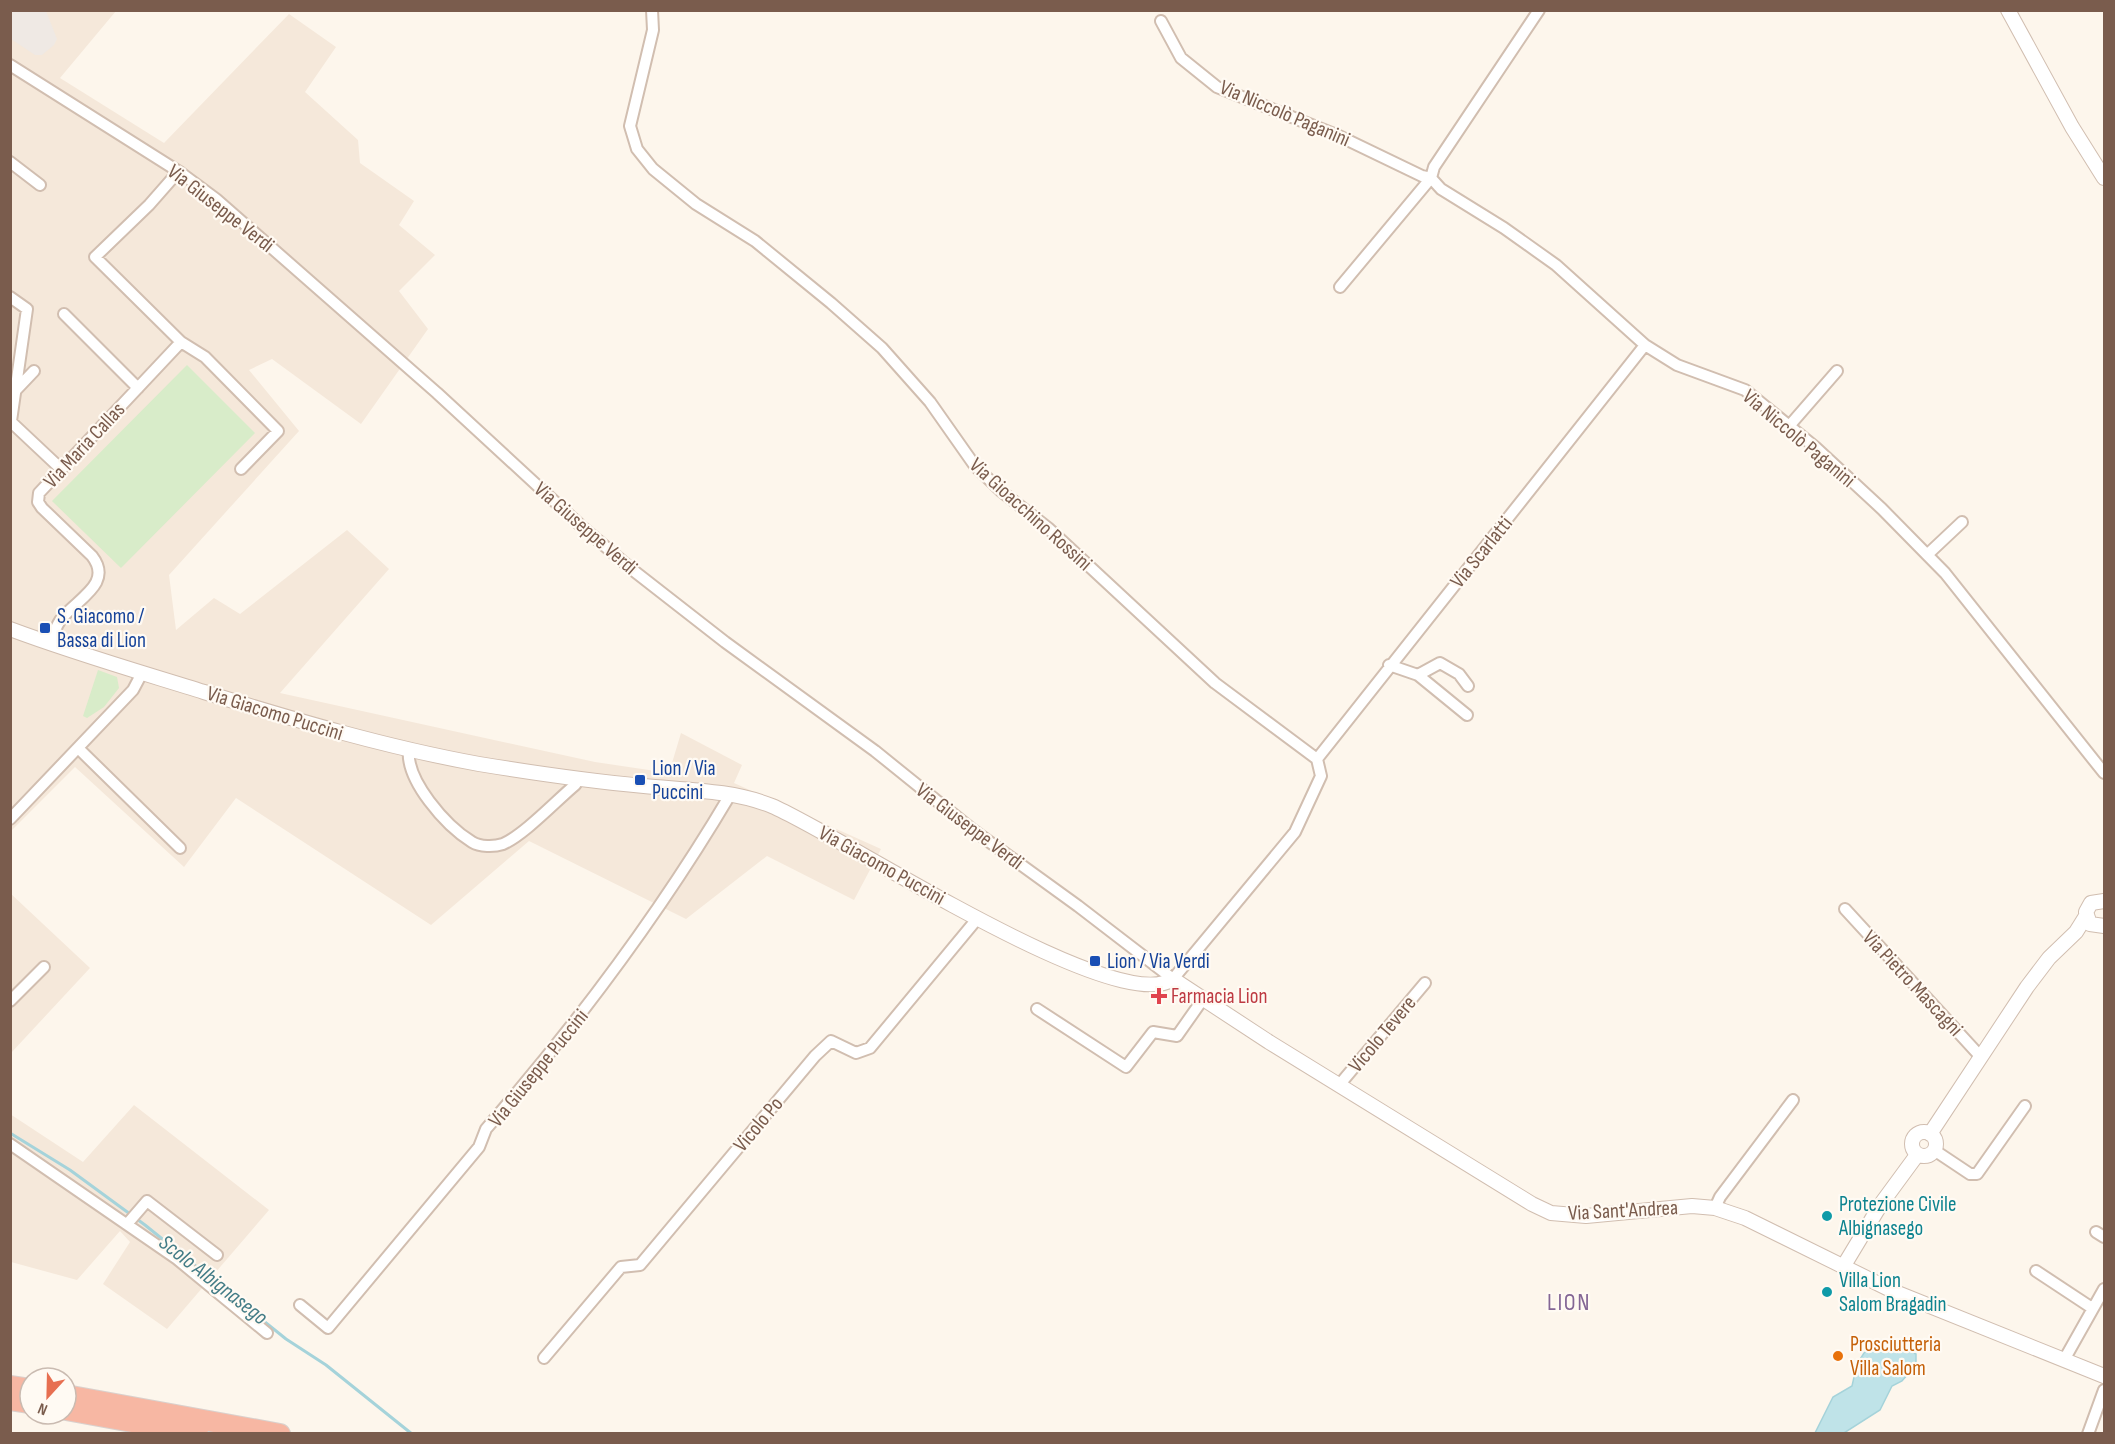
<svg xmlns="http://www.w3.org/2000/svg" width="2115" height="1444" font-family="'Sofia Sans Condensed',sans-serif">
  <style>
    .residential { fill: #f5e8da }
    .industrial { fill: #efe9e4 }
    .green { fill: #d8ecc9 }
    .water { fill: #bfe3e8; stroke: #a5d3da; stroke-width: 1.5 }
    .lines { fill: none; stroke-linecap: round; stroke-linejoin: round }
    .stream { stroke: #a5d3da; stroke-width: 3 }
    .minor-casing { stroke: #d1beb0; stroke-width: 14 }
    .tertiary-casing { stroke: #d1beb0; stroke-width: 16 }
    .motorway-casing { stroke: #dad1cd; stroke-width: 22 }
    .minor { stroke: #fff; stroke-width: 10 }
    .tertiary { stroke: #fff; stroke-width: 14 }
    .motorway { stroke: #f7b7a3; stroke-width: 20 }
    .transit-dot { fill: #1a4fb4; stroke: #fffaf3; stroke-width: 2 }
    .health-dot { fill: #e0444e; stroke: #fffaf3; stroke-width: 2 }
    .culture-dot { fill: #0f9aa8; stroke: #fffaf3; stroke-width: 2 }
    .food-dot { fill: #e8710a; stroke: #fffaf3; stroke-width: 2 }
    .labels { text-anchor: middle; stroke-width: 4.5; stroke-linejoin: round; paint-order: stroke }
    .street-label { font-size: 21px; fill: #7a5c4d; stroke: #fffaf3 }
    .transit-label { font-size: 21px; fill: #164399; stroke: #fffaf3; text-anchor: start }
    .health-label { font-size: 21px; fill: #be3a42; stroke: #fffaf3; text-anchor: start }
    .culture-label { font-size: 21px; fill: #0d838f; stroke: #fffaf3; text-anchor: start }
    .food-label { font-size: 21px; fill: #c56008; stroke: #fffaf3; text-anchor: start }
    .water-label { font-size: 22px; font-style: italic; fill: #437c86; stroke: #fffaf3 }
    .quarter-label { font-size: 24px; letter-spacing: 1.5px; fill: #846695; stroke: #fffaf3 }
  </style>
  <rect width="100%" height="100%" fill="#fdf6ec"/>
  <path class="residential" d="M11,11H116L60,78L164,143L289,14L336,47L305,92L358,140L360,163L414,201L399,225L435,255L399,291L428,329L361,424L272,359L249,370L299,431L169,575L176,630L214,598L240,614L347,530L389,569L280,693L595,762L669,773L681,733L742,765L734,783L881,849L854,900L767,856L686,919L529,841L431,925L236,798L184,867L75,767L11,831Z
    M10,893L90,968L11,1053H10Z
    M134,1105L269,1210L167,1329L103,1284L130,1242L120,1231L77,1280L11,1262L10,1114L83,1162Z"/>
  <path class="industrial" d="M10,11H46L57,39L54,45L42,55H35L11,39Z"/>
  <path class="green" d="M187,365L255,433L121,568L52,501Z
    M98,670L117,677L119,688L104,707L87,718L83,716Z"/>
  <path class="water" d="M1881,1340L1916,1354V1365L1902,1381L1892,1386L1880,1410L1844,1433H1815L1833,1397L1852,1386L1857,1364L1864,1353Z"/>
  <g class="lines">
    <path class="stream" d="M10,1133L70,1170L145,1225L286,1339L326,1365L412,1434"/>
    <g class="minor-casing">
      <path id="minor" d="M1161,21L1181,58L1217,87L1339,136L1422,176L1431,178L1441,189L1504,228L1556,265L1645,345L1677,365L1745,390L1815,447L1882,509L1945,573L2104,773
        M10,65L181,173L216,199L437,393L580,525L634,571L725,642L875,751L973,830L1078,906L1173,979L1295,832L1321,776L1317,759L1215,683L1048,528L1001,491L975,466L930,402L882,348L831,303L755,241L696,204L653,169L637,149L630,126L653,30L652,10
        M10,162L40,185
        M1340,287L1431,178L1434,167L1539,10
        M10,297L27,309L11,421
        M64,314L138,388
        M181,342L205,357L278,431L241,469
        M15,391L34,371
        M10,421L60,468
        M1790,425L1837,371
        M1928,554L1962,522
        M50,643C54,634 56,624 63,617C79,598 113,583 92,556L42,508L38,502L39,493L181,342L95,257L149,205L178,172
        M1389,665L1418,675L1467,715
        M1418,675L1440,663L1459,674L1468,686
        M78,748L180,848
        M409,749C405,780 446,826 472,842C480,847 494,847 503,844C524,835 557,800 575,785L579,779
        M1317,759L1645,345
        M10,819L133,690L142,673
        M1845,909L1980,1056
        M10,1001L44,967
        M1037,1009L1126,1067L1153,1032L1177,1036L1203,999
        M1340,1084L1425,983
        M10,1144L177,1259L267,1333
        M1934,1150L1970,1174H1977L2025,1106
        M1715,1208L1720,1197L1793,1100
        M128,1223L147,1201L217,1255
        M2096,1232L2104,1237
        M2036,1271L2092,1308
        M300,1305L328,1328L479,1147L486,1129C577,1024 659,915 730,795
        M544,1358L621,1267L640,1265L815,1056L831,1041L856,1053L870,1048L977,919
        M2064,1360L2104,1289
        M2088,1434L2104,1390"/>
    </g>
    <g class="tertiary-casing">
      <path id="tertiary" d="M2008,10L2072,127L2104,178
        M10,629C74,653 140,672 204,692C295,720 385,747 479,764C534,773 589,781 644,786C686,790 733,790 772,806C839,834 1115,1018 1173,979L1269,1042L1532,1204L1551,1213L1586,1216L1692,1206L1715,1208L1745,1218L1895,1292L2104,1376
        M2104,901L2091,903L2086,912L2090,924L2104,926
        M1912 1144a12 12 0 1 1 24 0a12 12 0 1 1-24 0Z
        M1930,1134L2027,987L2049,958L2076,932L2086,916
        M1843,1267L1881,1204L1917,1155"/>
    </g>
    <g class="motorway-casing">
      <path id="motorway" d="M10,1386L30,1389
        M66,1395L280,1434
        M10,1400L30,1403
        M66,1410L198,1434"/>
    </g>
    <use href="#minor" class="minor"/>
    <use href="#tertiary" class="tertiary"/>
    <use href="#motorway" class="motorway"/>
  </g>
  <g class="transit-dot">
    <rect x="39" y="622" width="12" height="12" rx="3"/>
    <rect x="634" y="774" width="12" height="12" rx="3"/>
    <rect x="1089" y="955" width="12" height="12" rx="3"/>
  </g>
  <path class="health-dot" d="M1156 987h6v6h6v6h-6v6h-6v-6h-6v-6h6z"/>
  <g class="culture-dot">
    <circle cx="1827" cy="1216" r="6"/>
    <circle cx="1827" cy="1292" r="6"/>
  </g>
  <circle class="food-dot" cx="1838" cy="1356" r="6"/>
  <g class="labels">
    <g class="street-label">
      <text transform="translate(1285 113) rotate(23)" y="7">Via Niccolò Paganini</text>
      <text transform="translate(221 208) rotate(38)" y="7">Via Giuseppe Verdi</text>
      <text transform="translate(1799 438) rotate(40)" y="7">Via Niccolò Paganini</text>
      <text transform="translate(84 445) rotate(-47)" y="7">Via Maria Callas</text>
      <text transform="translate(1031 514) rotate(42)" y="7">Via Gioacchino Rossini</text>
      <text transform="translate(586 528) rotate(41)" y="7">Via Giuseppe Verdi</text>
      <text transform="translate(1481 552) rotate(-51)" y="7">Via Scarlatti</text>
      <text transform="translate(275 713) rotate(17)" y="7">Via Giacomo Puccini</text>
      <text transform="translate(970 826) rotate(37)" y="7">Via Giuseppe Verdi</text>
      <text transform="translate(882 865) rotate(29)" y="7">Via Giacomo Puccini</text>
      <text transform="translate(1913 983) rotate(47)" y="7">Via Pietro Mascagni</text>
      <text transform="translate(1382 1034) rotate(-50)" y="7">Vicolo Tevere</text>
      <text transform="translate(538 1068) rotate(-51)" y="7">Via Giuseppe Puccini</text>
      <text transform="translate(758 1124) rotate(-50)" y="7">Vicolo Po</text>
      <text transform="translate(1623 1210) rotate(-3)" y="7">Via Sant'Andrea</text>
    </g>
    <g class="transit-label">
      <text x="57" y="623">S. Giacomo /<tspan x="57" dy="24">Bassa di Lion</tspan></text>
      <text x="652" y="775">Lion / Via<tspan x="652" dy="24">Puccini</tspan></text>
      <text x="1107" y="968">Lion / Via Verdi</text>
    </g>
    <g class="health-label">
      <text x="1171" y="1003">Farmacia Lion</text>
    </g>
    <g class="culture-label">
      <text x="1839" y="1211">Protezione Civile<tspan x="1839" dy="24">Albignasego</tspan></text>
      <text x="1839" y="1287">Villa Lion<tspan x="1839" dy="24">Salom Bragadin</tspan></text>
    </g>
    <g class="food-label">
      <text x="1850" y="1351">Prosciutteria<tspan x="1850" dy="24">Villa Salom</tspan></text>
    </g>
    <g class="water-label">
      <text transform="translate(214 1279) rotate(38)" y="8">Scolo Albignasego</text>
    </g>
    <g class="quarter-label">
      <text x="1569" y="1310">LION</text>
    </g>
  </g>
  <rect width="2115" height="1444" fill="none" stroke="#7a5c4d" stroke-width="24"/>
  <g transform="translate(48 1396) rotate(202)"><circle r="28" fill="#fffaf3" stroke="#cabbb1" stroke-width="1.5"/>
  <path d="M0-4.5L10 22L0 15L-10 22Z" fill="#e76f51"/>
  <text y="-9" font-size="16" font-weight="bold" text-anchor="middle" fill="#7a5c4d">N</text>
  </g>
</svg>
